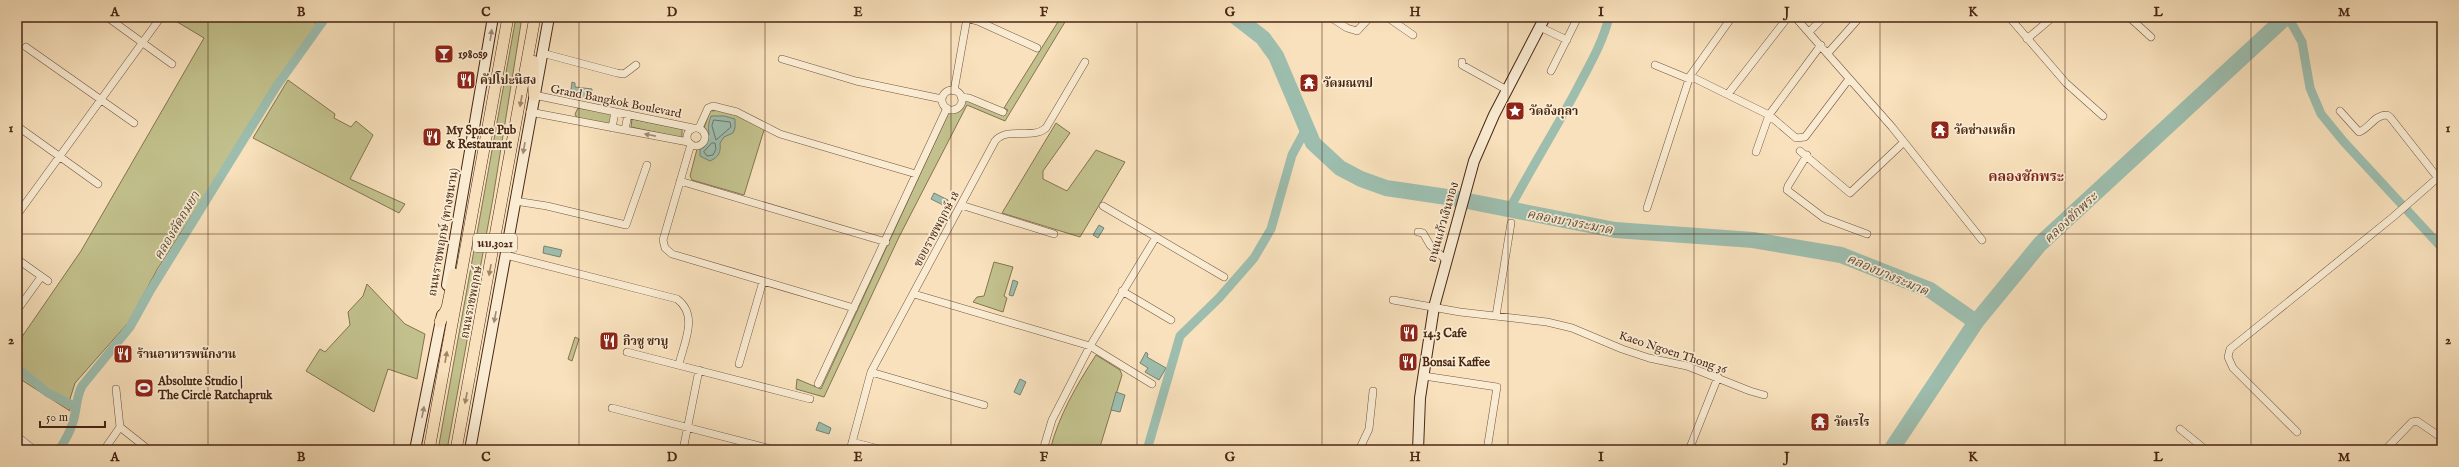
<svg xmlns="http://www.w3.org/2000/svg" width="2459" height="467" font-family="'IM FELL English','Noto Serif Thai',serif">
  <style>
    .green { fill: #c2c18d; stroke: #857450 }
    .water { fill: #9dbeaf; stroke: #7b8171 }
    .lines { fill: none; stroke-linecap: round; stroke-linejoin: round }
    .shore { stroke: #727262; stroke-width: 1 }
    .canal { stroke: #9dbeaf; stroke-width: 9 }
    .river { stroke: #9dbeaf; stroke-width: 16 }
    .street-casing { stroke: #74553e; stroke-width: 8 }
    .secondary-casing { stroke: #482614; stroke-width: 12 }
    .primary-casing { stroke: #482614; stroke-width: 12 }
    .street { stroke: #faecd3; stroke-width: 7 }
    .secondary { stroke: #faecd3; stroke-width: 10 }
    .primary { stroke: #f8e1bc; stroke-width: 11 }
    .oneway { fill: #a18974 }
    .oneway2 { fill: #a08468 }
    .grid { fill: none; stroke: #482614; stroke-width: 1; stroke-opacity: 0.55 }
    .labels { text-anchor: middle; stroke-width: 3.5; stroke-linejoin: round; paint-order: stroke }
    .shield { fill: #faecd3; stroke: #7d614d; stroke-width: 1 }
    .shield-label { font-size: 11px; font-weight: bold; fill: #482614 }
    .poi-label { font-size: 12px; font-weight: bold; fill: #482614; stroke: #faecd3; text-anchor: start }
    .street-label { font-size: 12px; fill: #482614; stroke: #faecd3 }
    .water-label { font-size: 13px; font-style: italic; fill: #5d4c3b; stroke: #faecd3 }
    .quarter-label { font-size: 14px; font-weight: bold; fill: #7a1f14; stroke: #faecd3 }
    .neatline { fill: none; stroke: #482614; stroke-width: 1.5 }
    .grid-label { font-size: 13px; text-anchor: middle; font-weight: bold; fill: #482614 }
  </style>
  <rect width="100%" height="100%" fill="#f8e1bc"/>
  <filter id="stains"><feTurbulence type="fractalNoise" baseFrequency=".005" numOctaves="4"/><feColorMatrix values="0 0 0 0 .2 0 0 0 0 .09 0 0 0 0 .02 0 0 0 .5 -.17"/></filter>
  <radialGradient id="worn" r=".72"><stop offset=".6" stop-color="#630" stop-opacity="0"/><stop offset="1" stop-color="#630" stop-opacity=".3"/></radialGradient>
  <path class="green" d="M169,17H307L317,24L272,87L244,135L158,268L128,323L75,383L69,402L70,411L17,377V344L81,251L204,38Z
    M516,17H522L493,198L447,450H438Z
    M1061,17H1068L1005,121L967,105L899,237L824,397L796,389L797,379L821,389L949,112L956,110L968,100L1004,116L1008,110L1004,108Z
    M288,80L335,114L334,118L351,127L356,121L373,135L350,179L405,204L399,213L253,138Z
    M578,108L609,113L612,115L610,124L577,118L575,114Z
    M723,110L757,124L764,130L744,195L692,180L690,176L697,149L706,142L708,134L704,128L710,111Z
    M632,119L682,129V138L631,127Z
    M1056,123L1070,133L1043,171V179L1067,191L1096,150L1125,162L1080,237L1002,213Z
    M994,262L1013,267L1004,296L1007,298L1003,312L973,302L977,297L984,296Z
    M367,284L405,324L425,334L417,379L388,369L374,412L306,371L320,349L325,352L350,325L348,312L363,296Z
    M575,337L579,339L572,361L568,359Z
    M1096,355L1120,370L1122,375L1099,450H1050C1059,415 1076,386 1096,355Z"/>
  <path class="water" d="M572,82L575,83V87L592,89L591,100L570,97Z
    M711,116H724L735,119V128L733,133L724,137L720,143C721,152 719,157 710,161L700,156V150C716,131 704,135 711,116Z
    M934,193L948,200L945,206L931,199Z
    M1099,225L1104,228L1098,238L1093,235Z
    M544,246L562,250L560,257L543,253Z
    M1013,280L1018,282L1013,296L1009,295Z
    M1146,352L1148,354L1147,357L1166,368L1159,380L1145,372L1148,368L1140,363Z
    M1020,379L1026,382L1020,395L1014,392Z
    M1116,392L1125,395L1120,412L1111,410Z
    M819,422L831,428L829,434L816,430Z"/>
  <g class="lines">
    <path class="shore" d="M714,120L730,122L731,127L716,140L712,126Z
      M712,143H715L716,149L713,155L707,156L704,152Z"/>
    <path class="canal" d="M2288,17L2302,42L2310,88L2321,114L2344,142L2442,248
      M1509,210C1531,168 1556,129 1578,87C1590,64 1603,42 1609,17
      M17,368L48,393L76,407
      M59,450C65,441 70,432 73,422C77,409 76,397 82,386L130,327L150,291L276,87L326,17
      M1147,450L1180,336L1219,298L1254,258L1271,229L1292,155L1306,129"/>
    <path class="river" d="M1236,17L1263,38L1276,56L1313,143L1340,168L1361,179L1386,188L1447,197L1615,230L1753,240L1841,255L1930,290L1976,322
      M1891,450L1976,322L2040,244L2286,17"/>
    <g class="street-casing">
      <path id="street" d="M107,17L172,64
        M963,17L980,22L1037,48
        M1330,17L1347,28L1357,31L1370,17
        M1387,17L1413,35
        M1795,17L1892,127L1982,240
        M2009,17L2066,83L2103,116
        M2129,17L2151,37
        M17,23L21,17
        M1540,27L1567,40
        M1809,32L1824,17
        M2027,39L2053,17
        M26,47L134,123
        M542,53L617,73L624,74L636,65
        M1828,53L1860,17
        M782,59L856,81L942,99
        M1462,62V65L1507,90
        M1655,65L1689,79
        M1551,71L1578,17
        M1690,76L1769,115L1796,138L1805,137L1849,79
        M942 100a10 10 0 1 1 20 0a10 10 0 1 1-20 0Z
        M954,91L967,18
        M1728,94L1788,17
        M534,95L693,128
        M961,97L969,98L1003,112
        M2340,111L2359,132C2370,128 2374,115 2387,115L2390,117L2438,178
        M530,112L688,142
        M17,126L98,184
        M687 137a9 9 0 1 1 18 0a9 9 0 1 1-18 0Z
        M612,128L615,112
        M699,128L708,108L713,106L737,112L780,134L916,174
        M625,130L628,114
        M691,144L663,240L665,248L672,254L854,308
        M1800,151L1850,193L1904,142
        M1756,152L1769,115L1821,45
        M1807,155L1788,186L1787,190L1824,218L1867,234
        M680,181L886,242
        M515,201L547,206L626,225L647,165
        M961,205L1054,234
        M1103,206L1224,277
        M1647,208L1690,76L1732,17
        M17,215L161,17
        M1418,232L1423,233L1430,245L1446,260
        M506,255L677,299C699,315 684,343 679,364
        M17,259L48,281
        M1122,291L1171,320
        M914,294L1090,346L1152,384
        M1393,300L1460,312L1547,322L1572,328L1622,349L1649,358L1687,366L1750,391L1764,395
        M18,309L41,277
        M1496,316L1511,223
        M627,352L810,399
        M739,364L763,281
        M871,372L984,405
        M1424,376L1497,387L1487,450
        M818,384L947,108
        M612,408L775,450
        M120,427L149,450
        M2180,429L2206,450
        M2297,432L2233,368L2228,357L2230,349L2393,217L2442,174
        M17,436L33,449
        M852,442L883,450
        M104,450L120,427L116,389
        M683,450L699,370
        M850,450L871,372L995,141C1008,126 1032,140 1046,128L1085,62
        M1043,450L1052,420L1090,346L1156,237
        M1359,450L1369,429L1373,391
        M1689,450L1718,377
        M2385,450L2412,422L2417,421L2442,438"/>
    </g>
    <g class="secondary-casing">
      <path id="secondary" d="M447,285L493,17
        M415,450L442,315
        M470,450L549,17
        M1418,450L1420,398L1434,307L1474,161L1494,115L1545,17"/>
    </g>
    <g class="primary-casing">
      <path id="primary" d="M533,61L534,95
        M440,322L447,308L454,274
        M429,450L508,17
        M456,450L535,17"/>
    </g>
    <use href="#street" class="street"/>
    <use href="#secondary" class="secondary"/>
    <use href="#primary" class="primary"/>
  </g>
  <defs><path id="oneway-solid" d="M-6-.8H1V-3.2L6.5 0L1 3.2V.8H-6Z"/></defs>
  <g class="oneway">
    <use href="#oneway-solid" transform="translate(491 35) rotate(-81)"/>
    <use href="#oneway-solid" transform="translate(650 135) rotate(-169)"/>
    <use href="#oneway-solid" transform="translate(524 148) rotate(100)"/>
    <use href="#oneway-solid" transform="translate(495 317) rotate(101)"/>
    <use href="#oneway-solid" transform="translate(423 412) rotate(-79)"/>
  </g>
  <g class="oneway2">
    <use href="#oneway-solid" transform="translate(521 101) rotate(100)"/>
    <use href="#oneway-solid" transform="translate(490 270) rotate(100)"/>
    <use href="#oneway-solid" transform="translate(446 357) rotate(-80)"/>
    <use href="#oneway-solid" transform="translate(466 398) rotate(101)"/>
  </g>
  <path class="grid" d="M208,17V450M394,17V450M579,17V450M765,17V450M951,17V450M1137,17V450M1322,17V450M1508,17V450M1694,17V450M1880,17V450M2065,17V450M2251,17V450M17,234H2442"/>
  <defs>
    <g id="bar-square" transform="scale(1)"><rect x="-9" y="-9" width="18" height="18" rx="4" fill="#8f2418" stroke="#faecd3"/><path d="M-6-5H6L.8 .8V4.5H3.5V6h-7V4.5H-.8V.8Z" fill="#fff"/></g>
    <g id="restaurant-square" transform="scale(1)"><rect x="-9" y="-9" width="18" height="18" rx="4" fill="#8f2418" stroke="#faecd3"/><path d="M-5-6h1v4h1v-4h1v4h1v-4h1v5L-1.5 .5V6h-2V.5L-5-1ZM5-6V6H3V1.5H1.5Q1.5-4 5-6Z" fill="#fff"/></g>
    <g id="temple-square" transform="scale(1)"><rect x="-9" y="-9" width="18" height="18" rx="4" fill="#8f2418" stroke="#faecd3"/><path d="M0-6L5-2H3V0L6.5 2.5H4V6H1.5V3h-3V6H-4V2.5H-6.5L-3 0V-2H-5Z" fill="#fff"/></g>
    <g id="sight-square" transform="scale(1)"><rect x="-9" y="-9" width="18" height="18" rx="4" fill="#8f2418" stroke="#faecd3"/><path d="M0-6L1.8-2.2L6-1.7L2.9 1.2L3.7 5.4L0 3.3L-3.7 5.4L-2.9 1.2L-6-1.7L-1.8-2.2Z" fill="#fff"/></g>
    <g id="stadium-square" transform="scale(1)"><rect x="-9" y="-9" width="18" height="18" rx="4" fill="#8f2418" stroke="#faecd3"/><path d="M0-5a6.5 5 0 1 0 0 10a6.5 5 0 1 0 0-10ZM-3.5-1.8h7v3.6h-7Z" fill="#fff"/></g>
  </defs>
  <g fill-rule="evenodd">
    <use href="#bar-square" x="444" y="54"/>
    <use href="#restaurant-square" x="466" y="80"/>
    <use href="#temple-square" x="1309" y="83"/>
    <use href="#sight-square" x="1515" y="111"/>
    <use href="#temple-square" x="1940" y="130"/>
    <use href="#restaurant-square" x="432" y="137"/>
    <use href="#restaurant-square" x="1409" y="333"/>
    <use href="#restaurant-square" x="609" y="341"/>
    <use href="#restaurant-square" x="123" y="354"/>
    <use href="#restaurant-square" x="1408" y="362"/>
    <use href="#stadium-square" x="144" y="388"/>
    <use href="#temple-square" x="1820" y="422"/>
  </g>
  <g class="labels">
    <rect class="shield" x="473" y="234" width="44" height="18" rx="3"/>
    <g class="shield-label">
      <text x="495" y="247">นบ.3021</text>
    </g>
    <g class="poi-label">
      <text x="458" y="58">1980s9</text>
      <text x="480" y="84">คัปโปะนิฮง</text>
      <text x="1323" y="87">วัดมณฑป</text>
      <text x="1529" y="115">วัดอังกุลา</text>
      <text x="446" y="134">My Space Pub<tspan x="446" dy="14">&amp; Restaurant</tspan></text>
      <text x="1954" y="134">วัดช่างเหล็ก</text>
      <text x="1423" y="337">14.3 Cafe</text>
      <text x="623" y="345">กิวชู ชาบู</text>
      <text x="137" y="358">ร้านอาหารพนักงาน</text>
      <text x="1422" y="366">Bonsai Kaffee</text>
      <text x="158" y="385">Absolute Studio |<tspan x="158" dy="14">The Circle Ratchapruk</tspan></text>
      <text x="1834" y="426">วัดเรไร</text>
    </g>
    <g class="street-label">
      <text transform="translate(616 101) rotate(11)" y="4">Grand Bangkok Boulevard</text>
      <text transform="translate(1443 222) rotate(-74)" y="4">ถนนแก้วเงินทอง</text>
      <text transform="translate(936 229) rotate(-62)" y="4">ซอยราชพฤกษ์ 18</text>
      <text transform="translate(443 232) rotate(-80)" y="4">ถนนราชพฤกษ์ (ทางขนาน)</text>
      <text transform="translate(471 302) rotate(-79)" y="4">ถนนราชพฤกษ์</text>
      <text transform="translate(1673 352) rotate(18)" y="4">Kaeo Ngoen Thong 36</text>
    </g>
    <g class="water-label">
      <text transform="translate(2070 217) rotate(-43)" y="5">คลองชักพระ</text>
      <text transform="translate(1570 221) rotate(11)" y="5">คลองบางระมาด</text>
      <text transform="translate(176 225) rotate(-59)" y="5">คลองลัดถมยา</text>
      <text transform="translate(1888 274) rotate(23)" y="5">คลองบางระมาด</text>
    </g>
    <g class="quarter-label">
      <text x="2026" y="181">คลองชักพระ</text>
    </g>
  </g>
  <rect width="2459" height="467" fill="none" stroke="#f8e1bc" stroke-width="44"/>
  <path d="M40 421v6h65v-6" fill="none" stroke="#482614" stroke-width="2"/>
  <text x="46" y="421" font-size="12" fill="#482614" stroke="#faecd3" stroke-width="3" paint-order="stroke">50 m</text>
  <rect x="22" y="22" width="2415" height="423" class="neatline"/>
  <g class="grid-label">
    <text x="115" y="16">A</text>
    <text x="301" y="16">B</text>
    <text x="486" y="16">C</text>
    <text x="672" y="16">D</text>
    <text x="858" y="16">E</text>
    <text x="1044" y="16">F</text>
    <text x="1230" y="16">G</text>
    <text x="1415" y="16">H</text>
    <text x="1601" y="16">I</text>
    <text x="1787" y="16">J</text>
    <text x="1973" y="16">K</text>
    <text x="2158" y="16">L</text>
    <text x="2344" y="16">M</text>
    <text x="11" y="132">1</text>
    <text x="2448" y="132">1</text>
    <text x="11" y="344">2</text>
    <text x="2448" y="344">2</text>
    <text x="115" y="461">A</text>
    <text x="301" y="461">B</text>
    <text x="486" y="461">C</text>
    <text x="672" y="461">D</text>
    <text x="858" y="461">E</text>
    <text x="1044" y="461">F</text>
    <text x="1230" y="461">G</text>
    <text x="1415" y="461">H</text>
    <text x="1601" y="461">I</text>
    <text x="1787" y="461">J</text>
    <text x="1973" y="461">K</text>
    <text x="2158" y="461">L</text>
    <text x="2344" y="461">M</text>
  </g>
  <rect width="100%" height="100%" filter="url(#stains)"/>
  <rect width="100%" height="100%" fill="url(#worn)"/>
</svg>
